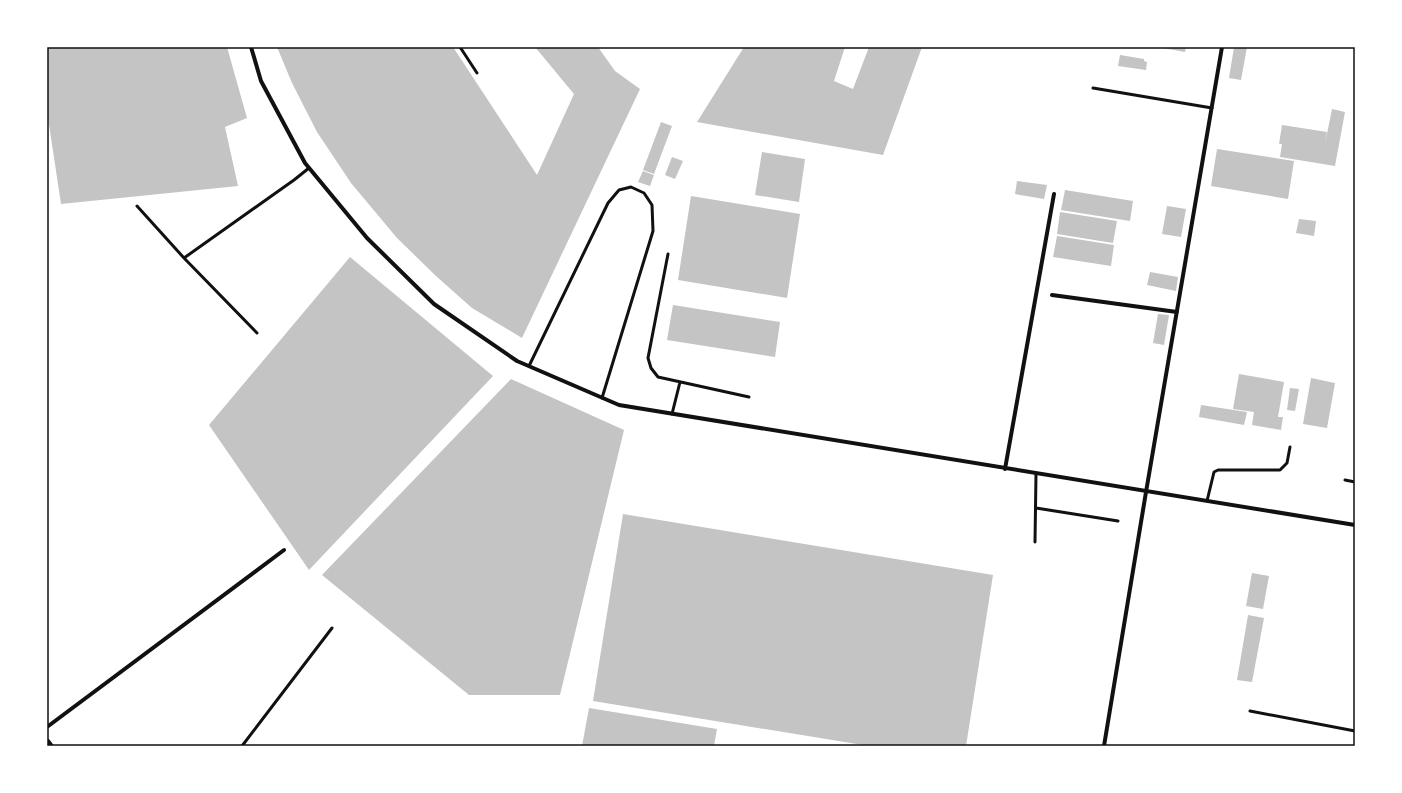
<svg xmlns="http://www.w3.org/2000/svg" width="1402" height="793" font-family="'Fira Sans Condensed',sans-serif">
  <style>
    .building { fill: #c4c4c4 }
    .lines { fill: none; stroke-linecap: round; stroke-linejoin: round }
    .service { stroke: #111; stroke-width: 3 }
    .minor { stroke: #111; stroke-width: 4 }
    .tertiary { stroke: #111; stroke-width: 7 }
    .neatline { fill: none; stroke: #111; stroke-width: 1.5 }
  </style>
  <rect width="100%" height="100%" fill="#fff"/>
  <path class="building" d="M47,47H227L247,118L225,127L238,186L61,204L47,111Z
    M277,47H453L537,175L574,94L535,47H598L615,71L640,89L522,338L472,308L436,276L397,238L351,183L317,132L292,83Z
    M744,47H845L834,81L853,89L869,47H922L883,155L697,122Z
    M1157,47H1186L1185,52Z
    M1234,47H1247L1241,80L1229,78Z
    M1120,55L1144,59V61L1147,62L1146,70L1118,66Z
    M1332,109L1345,112L1335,166L1280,157L1282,144H1279L1282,125L1327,132L1325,144Z
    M661,122L672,126L654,174L643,170Z
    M1217,149L1294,161L1288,199L1211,186Z
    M762,152L805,159L799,202L755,195Z
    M672,157L683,161L675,179L665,175Z
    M643,171L654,175L650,186L638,182Z
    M1017,181L1047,185L1044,199L1015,194Z
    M1065,190L1133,201L1130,221L1061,210Z
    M691,196L800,214L787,298L678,280Z
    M1167,206L1186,209L1181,237L1162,234Z
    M1060,212L1117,221L1113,243L1057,234Z
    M1299,219L1316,221L1314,236L1296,233Z
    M1057,236L1114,245L1111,266L1053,257Z
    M350,257L493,376L309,570L209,425Z
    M1150,272L1178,277L1176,291L1147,285Z
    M673,305L780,322L775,357L667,340Z
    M1158,314L1169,315L1164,345L1153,343Z
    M1239,374L1284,382L1278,417H1283L1281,430L1252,425L1254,412L1233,409Z
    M1311,378L1335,383L1327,428L1303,424Z
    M511,379L624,430L560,695H469L322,575Z
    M1290,388L1299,389L1295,411L1287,410Z
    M1201,405L1247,412L1244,425L1199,417Z
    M623,514L993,575L966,746H869L593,701Z
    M1252,573L1269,576L1263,609L1246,606Z
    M1248,615L1264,618L1252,682L1237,680Z
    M589,708L717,729L714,746H582Z"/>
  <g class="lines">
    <path class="service" d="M460,47L477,73
      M1093,88L1212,108
      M137,206L184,258L257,333
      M668,254L648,358L651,368L658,377L749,397
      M184,258L294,180L309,168
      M529,366L608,203L619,190L631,187L644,193L652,205L653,231L602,398
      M672,414L680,382
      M1345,480L1355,482
      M1207,501L1214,472L1218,470H1280L1287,463L1290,447
      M1036,508L1118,521
      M1035,542L1036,474
      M1250,711L1355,731
      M242,746L332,628"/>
    <path class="minor" d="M251,47L261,81L305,163L367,238L434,304L517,361L619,405L1355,525
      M1052,295L1177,312
      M1005,469L1054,194
      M47,727L284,550
      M1104,746L1146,492L1222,47"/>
    <path class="tertiary" d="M47,742L50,746"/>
  </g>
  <rect width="1402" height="793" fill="none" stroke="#ffffff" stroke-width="96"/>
  <rect x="48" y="48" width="1306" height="697" class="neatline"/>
</svg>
